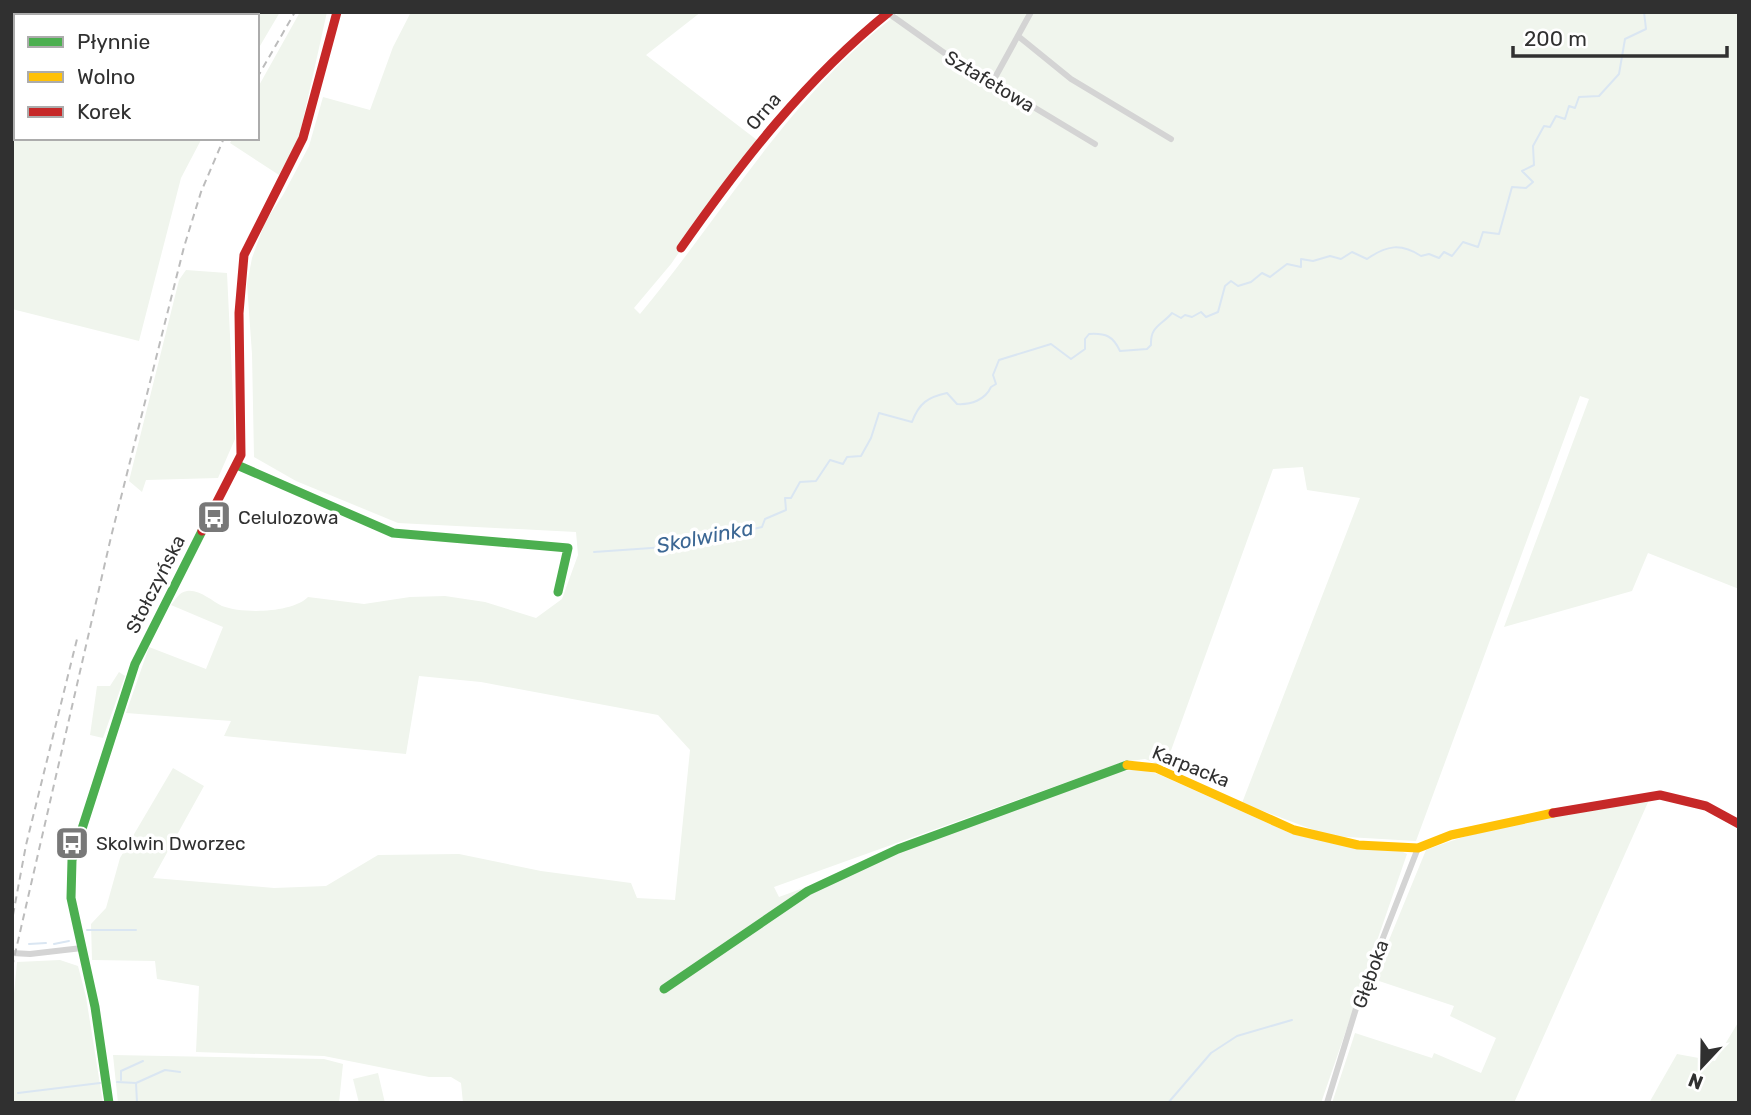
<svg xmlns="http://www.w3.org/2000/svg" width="1751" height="1115" font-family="Rubik,sans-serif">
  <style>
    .green { fill: #f0f5ed }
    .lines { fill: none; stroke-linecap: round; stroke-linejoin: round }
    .stream { stroke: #dae6f2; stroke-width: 2 }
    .street { stroke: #d4d4d4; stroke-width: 6 }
    .fast { stroke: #4caf50; stroke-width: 9 }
    .slow { stroke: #ffc107; stroke-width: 9 }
    .jam { stroke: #c62828; stroke-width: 9 }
    .rail { stroke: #bcbcbc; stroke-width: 2; stroke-dasharray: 7 5; stroke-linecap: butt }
    .labels { text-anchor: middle; stroke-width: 7; stroke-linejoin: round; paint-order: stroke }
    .street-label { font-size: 19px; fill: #303030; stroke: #fff }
    .poi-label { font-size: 19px; fill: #303030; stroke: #fff; text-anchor: start }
    .water-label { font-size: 21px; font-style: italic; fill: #3c6794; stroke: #fff }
  </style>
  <rect width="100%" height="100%" fill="#fff"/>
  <path class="green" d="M12,12H280L257,51V16H16V138H202L181,178L139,341L12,309Z
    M300,12H327L299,138L279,175L230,143L233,138H257V89Z
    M411,12H701L646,55L757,140L671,264L634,308L640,314C725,212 791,93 900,12H1739V589L1648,553L1632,591L1504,627L1589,399L1580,396L1416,841L1330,836L1242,803L1360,498L1307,490L1303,467L1273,469L1165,767L1145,759L1123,762L774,887L779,897L1118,772L1138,769L1158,774L1292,834L1350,847L1397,849L1407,854L1321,1103H463L461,1083L451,1077H429L324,1056L196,1052L199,986L157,979L155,961L92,960L91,924L106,908L120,858L173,768L204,786L153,878L274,888L326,886L378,855L459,854L541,871L631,883L637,898L675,900L690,750L658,715L481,682L419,676L406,754L224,736L231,721L126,713L149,647L206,669L223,627L171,605C176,599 179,592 187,591C199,589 212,601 222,606C243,614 292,613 308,597L364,604L410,597L445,596L485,602L536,618L562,599L578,555L576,532L398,523L296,481L254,457L252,354L247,284L252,258L265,222L283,195L309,146L323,97L370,110L393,47Z
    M186,270L227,273L235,439L218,478L146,480L142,492L129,481L179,280Z
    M119,672L125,676L103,738L90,735L97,686H110Z
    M1649,800L1514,1103H1332L1355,1033L1432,1058L1434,1053L1481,1073L1496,1038L1450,1016L1454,1006L1373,979L1426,850C1497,822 1574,813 1649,800Z
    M60,960L78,966L86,997L103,1103H12V1015L17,962Z
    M1739,1021V1103H1649L1677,1054L1715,1061Z
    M113,1055L324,1059L343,1064L339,1103H118Z
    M378,1073L385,1103H359L353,1079Z"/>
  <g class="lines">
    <path class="stream" d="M594,552L680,546L762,527L765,519L786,510L785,498H791L800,482L816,481L830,460L843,464L847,457L861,456L871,438L879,413L912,422C919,403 928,397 947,393L957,404C971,405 985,400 991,387L996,384L993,375L999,360L1051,344L1071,359L1085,349V339L1089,334C1106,333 1113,336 1120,351L1147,349L1151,345C1150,326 1162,325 1172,313L1181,318L1185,315L1192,317L1201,312L1206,317L1218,312L1225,286L1231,281L1238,286L1251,282L1262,273L1270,277L1287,264L1301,267V259L1313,261L1330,256L1341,259L1352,252L1367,259C1387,245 1401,243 1421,256L1429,254L1439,258L1444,252L1452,256L1463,242L1478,247L1483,232L1499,234L1512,187L1526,188L1533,182L1522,171L1534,165L1533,146L1544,126L1550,127L1556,116L1565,119L1569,106L1575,108L1579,97L1599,96L1619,74L1625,39L1646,29L1644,12
      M87,930H136
      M29,944L46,943
      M54,944L69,941
      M121,1080V1071L143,1061
      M117,1082L136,1083L137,1102
      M136,1083L165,1070L180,1072
      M18,1093L100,1083
      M1168,1103L1211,1053L1237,1036L1292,1020"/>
    <path class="street" d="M888,13L950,57L1095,144
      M1018,36L1071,79L1171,139
      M992,83L1031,12
      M12,953L30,954L82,948
      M1327,1103L1358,1002L1418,848"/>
    <path class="fast" d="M237,465L393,533L568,548L558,592
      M664,989L808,891L898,849L1127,765
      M109,1103L95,1007L71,898L72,860L135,664L202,531"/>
    <path class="slow" d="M1127,765L1156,768L1294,830L1358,845L1418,848L1451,835L1553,813"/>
    <path class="jam" d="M681,248C742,161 806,79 889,12
      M202,531L241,455L239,313L244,255L303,138L337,12
      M1553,813L1660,795L1706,806L1739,824"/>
    <path class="rail" d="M257,78L295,12
      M13,915L26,845L77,639
      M12,967L111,537L184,247L201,192L224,138"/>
  </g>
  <defs>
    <g id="bus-square" transform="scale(1.75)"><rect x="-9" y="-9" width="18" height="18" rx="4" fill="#787878" stroke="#fff"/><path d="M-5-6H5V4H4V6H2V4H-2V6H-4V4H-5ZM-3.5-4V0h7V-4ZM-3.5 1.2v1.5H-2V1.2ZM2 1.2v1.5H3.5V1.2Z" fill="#fff"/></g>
  </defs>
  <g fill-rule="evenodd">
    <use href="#bus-square" x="214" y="517"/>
    <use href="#bus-square" x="72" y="843"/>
  </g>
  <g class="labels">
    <g class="street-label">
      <text transform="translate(990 81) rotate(31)" y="7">Sztafetowa</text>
      <text transform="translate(763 111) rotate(-50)" y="7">Orna</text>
      <text transform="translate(155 584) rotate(-63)" y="7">Stołczyńska</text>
      <text transform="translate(1191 766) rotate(22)" y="7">Karpacka</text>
      <text transform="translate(1370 974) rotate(-70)" y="7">Głęboka</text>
    </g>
    <g class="poi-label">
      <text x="238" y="524">Celulozowa</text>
      <text x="96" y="850">Skolwin Dworzec</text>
    </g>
    <g class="water-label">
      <text transform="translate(705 537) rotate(-11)" y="7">Skolwinka</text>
    </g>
  </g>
  <rect width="1751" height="1115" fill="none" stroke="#303030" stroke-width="28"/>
  <rect x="14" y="14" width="245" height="126" fill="#ffffff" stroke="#acacac" stroke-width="2"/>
  <rect x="28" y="37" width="35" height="10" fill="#4caf50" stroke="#acacac" stroke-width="2"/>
  <text x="77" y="49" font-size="21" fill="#303030">Płynnie</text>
  <rect x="28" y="72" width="35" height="10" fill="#ffc107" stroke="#acacac" stroke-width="2"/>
  <text x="77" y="84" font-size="21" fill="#303030">Wolno</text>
  <rect x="28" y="107" width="35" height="10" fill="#c62828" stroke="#acacac" stroke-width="2"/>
  <text x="77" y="119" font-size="21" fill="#303030">Korek</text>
  <g transform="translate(1702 1066) rotate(202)" stroke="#ffffff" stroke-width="5" paint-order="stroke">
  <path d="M0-5L12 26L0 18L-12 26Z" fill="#303030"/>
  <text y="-10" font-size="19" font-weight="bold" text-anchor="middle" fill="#303030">N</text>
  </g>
  <path d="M1513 46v10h214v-10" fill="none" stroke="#303030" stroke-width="3.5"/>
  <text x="1524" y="46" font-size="21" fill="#303030" stroke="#ffffff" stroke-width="5" paint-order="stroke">200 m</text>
</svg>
